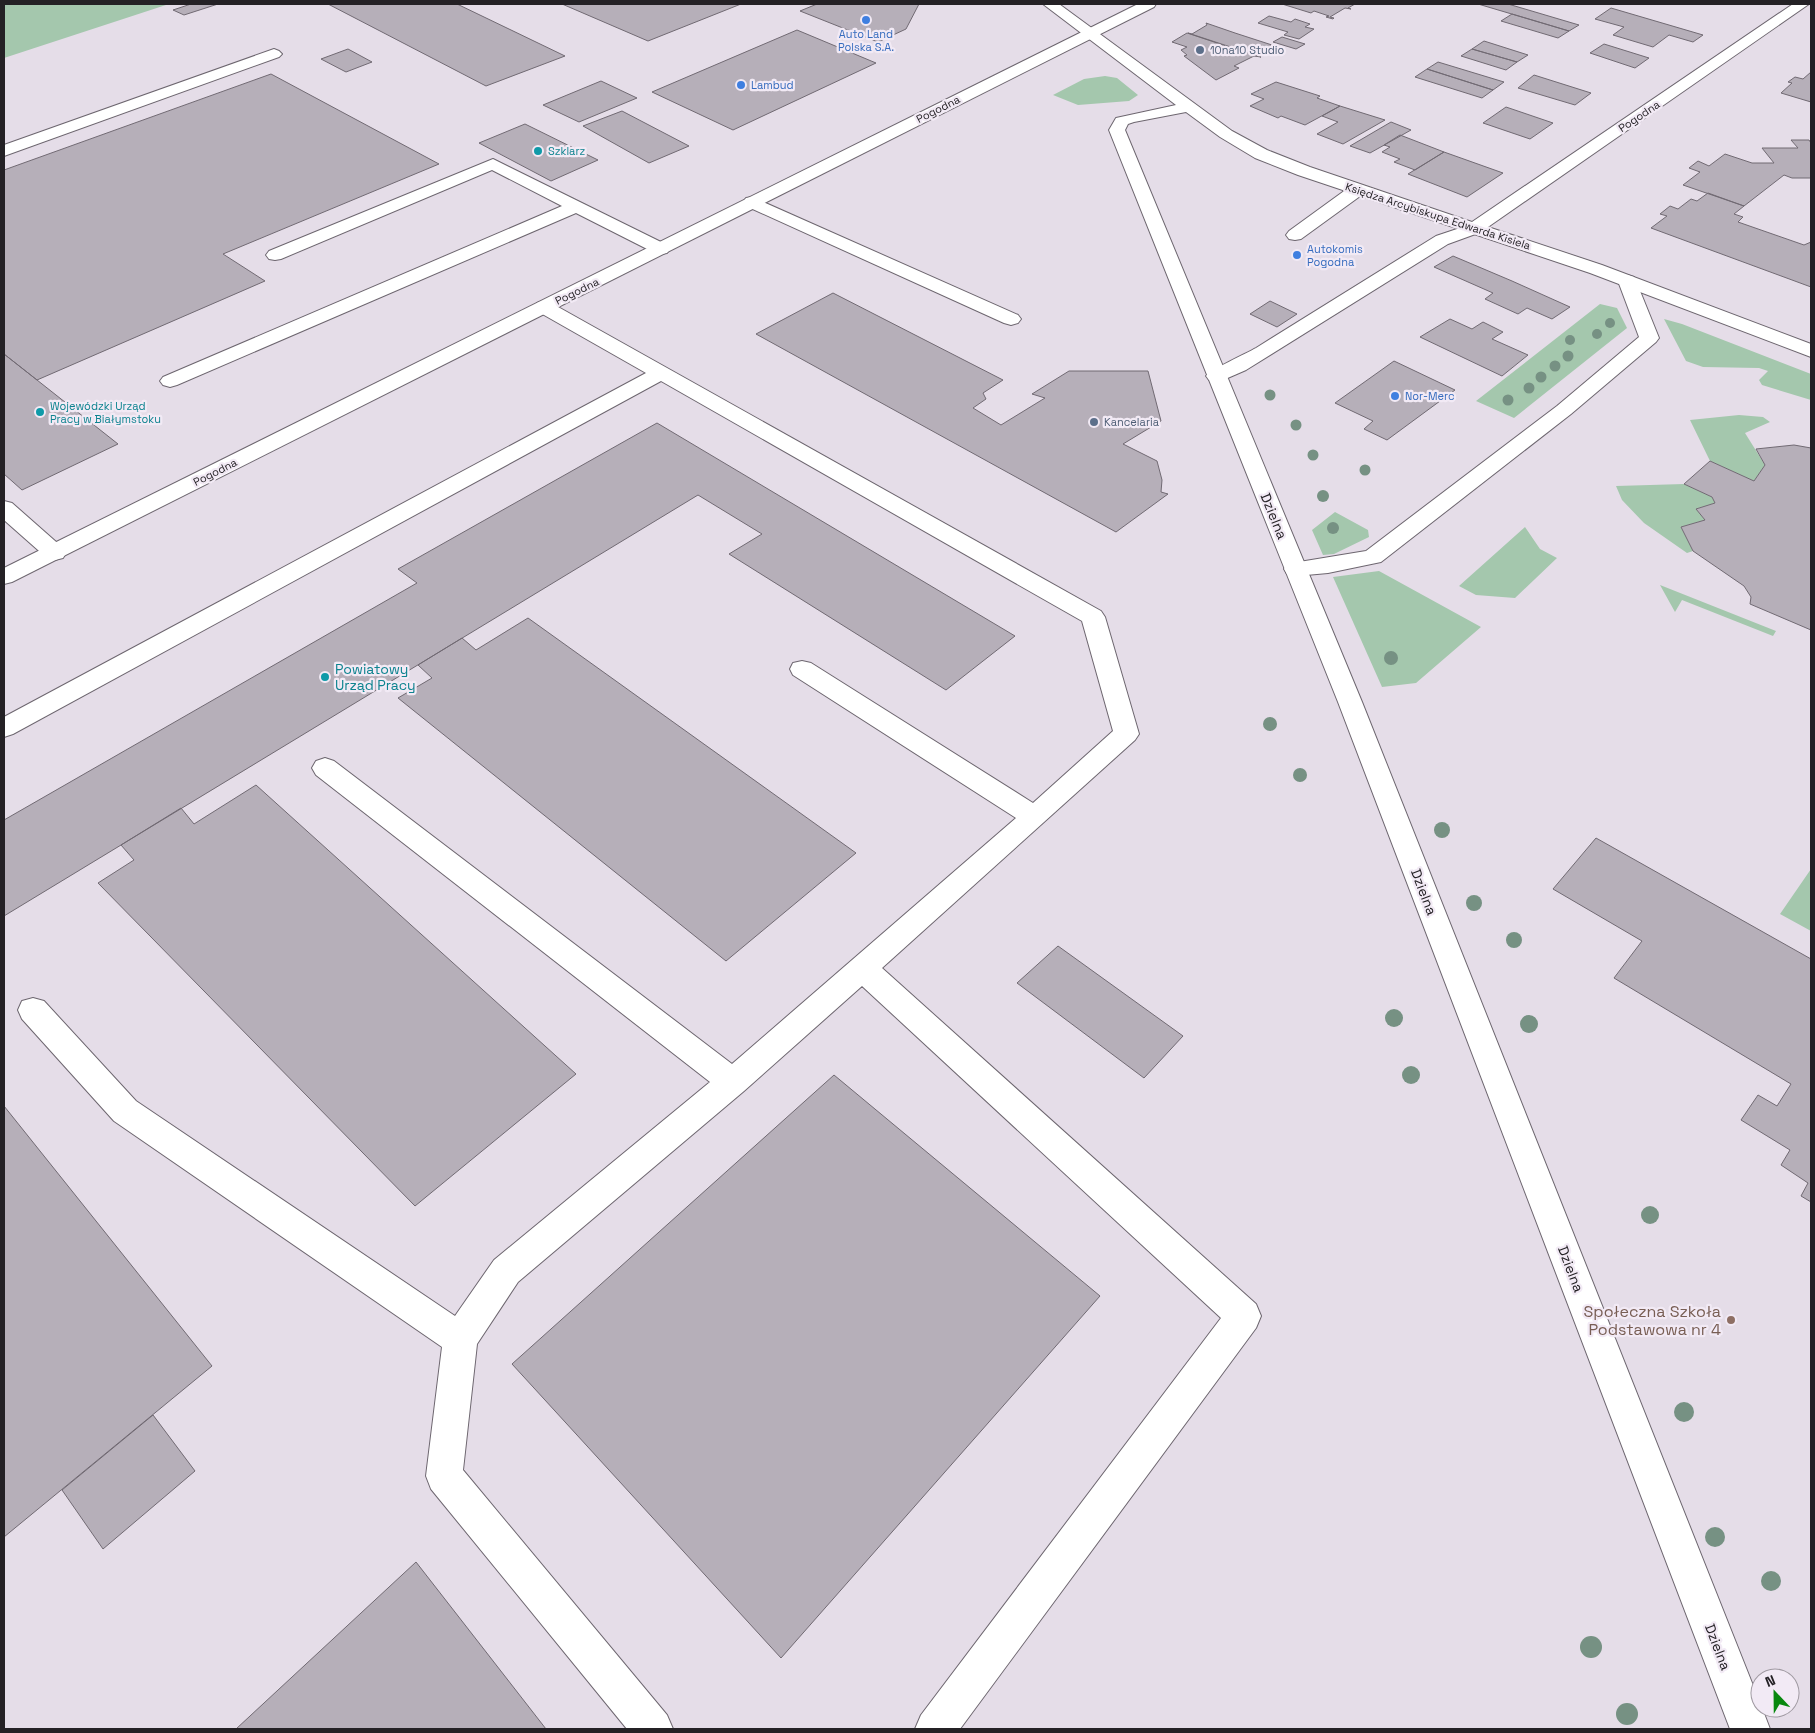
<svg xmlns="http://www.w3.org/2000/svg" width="1815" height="1733" font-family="'Space Grotesk',sans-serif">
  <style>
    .green { fill: #a4c7ad }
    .building { fill: #b6afb9; stroke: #716a73 }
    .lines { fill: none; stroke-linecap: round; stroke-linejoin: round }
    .service-casing { stroke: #6d666f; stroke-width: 2 }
    .minor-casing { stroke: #6d666f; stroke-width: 2 }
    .tertiary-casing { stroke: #6d666f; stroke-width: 2 }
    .service { fill: #fff; fill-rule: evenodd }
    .minor { fill: #fff; fill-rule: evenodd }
    .tertiary { fill: #fff; fill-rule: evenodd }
    .tree { fill: #769183 }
    .shop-dot { fill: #3f7fe0; stroke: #f2eaf5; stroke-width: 2 }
    .service-dot { fill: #5c6f8a; stroke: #f2eaf5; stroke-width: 2 }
    .culture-dot { fill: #0f9aa8; stroke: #f2eaf5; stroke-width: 2 }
    .education-dot { fill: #8d6e63; stroke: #f2eaf5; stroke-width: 2 }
    .labels { text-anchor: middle; stroke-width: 4.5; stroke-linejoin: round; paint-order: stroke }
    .far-shop-label { font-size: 11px; fill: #366cbe; stroke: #f2eaf5; text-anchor: start }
    .far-service-label { font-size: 11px; fill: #4e5e75; stroke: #f2eaf5; text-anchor: start }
    .far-street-label { font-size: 11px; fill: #242125; stroke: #f2eaf5 }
    .far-culture-label { font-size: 11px; fill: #0d838f; stroke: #f2eaf5; text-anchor: start }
    .street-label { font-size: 14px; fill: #242125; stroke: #f2eaf5 }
    .culture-label { font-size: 14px; fill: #0d838f; stroke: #f2eaf5; text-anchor: start }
    .near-education-label { font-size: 16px; fill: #785e54; stroke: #f2eaf5; text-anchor: end }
  </style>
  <rect width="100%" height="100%" fill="#e5dde8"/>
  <path class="green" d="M4,4H169L4,58Z
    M1105,76L1117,78L1138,95L1129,101L1078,105L1053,95L1084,79Z
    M1600,304L1617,308L1627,328L1514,418L1476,401Z
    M1664,319L1682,324L1811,374V400L1762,385L1759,380L1768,371L1759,368L1703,367L1686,361Z
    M1739,415L1763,417L1770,422L1745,433L1765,465L1754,481L1710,461L1690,420Z
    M1684,484L1712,497L1715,503L1696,509L1705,520L1681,527L1693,551L1687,553L1644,523L1622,500L1616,486Z
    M1335,512L1368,530L1369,537L1334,554L1323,555L1312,530Z
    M1525,527L1540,549L1557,558L1515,598L1476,595L1459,586Z
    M1379,571L1481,627L1416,683L1382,687L1333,577Z
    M1660,585L1776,631L1773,636L1682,600L1675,612Z
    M1811,869V931L1780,914Z"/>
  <path class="building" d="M191,4H218L184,15L173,10Z
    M328,4H457L565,56L486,86Z
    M562,4H741L648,41Z
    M817,4H919L906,29L878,42L800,11Z
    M1282,4H1355L1348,8L1351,9L1345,8L1330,17L1334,18L1333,19L1326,17L1329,16L1314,11L1311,13Z
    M1478,4H1508L1579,25L1569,31Z
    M1611,8L1703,35L1693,42L1669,35L1653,47L1613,35L1624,27L1595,19Z
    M1512,14L1569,31L1558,38L1501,21Z
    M1269,16L1291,22L1295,19L1310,24L1305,27L1314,29L1299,39L1284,35L1288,32L1258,23Z
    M1206,23L1235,33L1275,46H1271L1257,55L1261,57L1188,33L1192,34L1207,25Z
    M797,30L876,63L733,130L652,92Z
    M1187,33L1223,45L1261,57L1254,56L1234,66L1239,68L1216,80L1184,56L1187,55L1181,50L1187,47L1172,42Z
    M1282,37L1305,44L1296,49L1273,42Z
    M1484,41L1528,55L1517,62L1472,49Z
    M1604,44L1649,58L1635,68L1590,53Z
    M348,49L372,62L346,72L321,59Z
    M1472,49L1517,62L1506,70L1461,56Z
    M1438,62L1504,82L1493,90L1427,69Z
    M1427,69L1493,90L1482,98L1415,77Z
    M1811,72V102L1781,93L1792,83L1788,82L1795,77L1803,79Z
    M271,74L439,164L223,254L265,281L37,380L4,354V170Z
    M1534,75L1591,93L1575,105L1518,88Z
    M601,81L637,98L579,122L543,105Z
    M1276,82L1320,96L1317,98L1340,106L1305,125L1281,116L1278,118L1250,106L1264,99L1251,94Z
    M1340,106L1385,120L1343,144L1317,134L1338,122L1322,116Z
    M1506,107L1553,123L1530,139L1483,123Z
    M622,111L689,146L649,163L583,126Z
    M1391,122L1411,130L1370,153L1350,146Z
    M525,124L598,160L551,181L479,143Z
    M1400,135L1444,152L1415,170L1394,162L1400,159L1382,152L1390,147L1384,145Z
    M1791,140H1809L1811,143V178H1792L1784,175L1744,206L1683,185L1700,172L1689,168L1698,161L1709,166L1725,154L1752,163H1774L1762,148H1798Z
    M1444,152L1503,173L1467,197L1408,174Z
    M1708,193L1744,206L1734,214L1743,217L1738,222L1804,245L1811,242V287L1651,228L1667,216L1660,214L1670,206L1678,209L1691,199L1697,201Z
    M1453,256L1512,281L1570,307L1552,319L1527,308L1518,314L1485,299L1493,293L1434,267Z
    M833,293L1003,380L983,393L986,399L973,408L1001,425L1045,398L1032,394L1069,371H1148L1161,421L1123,444L1157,461L1162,480L1161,492L1168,494L1116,532L756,334Z
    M1270,301L1297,314L1277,327L1250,314Z
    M1450,319L1472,329L1483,322L1503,332L1492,339L1528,355L1502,376L1420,337Z
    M4,354L37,380L118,444L22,490L4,474Z
    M1394,361L1455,390L1387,440L1364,429L1373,421L1335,403Z
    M657,423L1015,636L946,690L729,554L762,534L698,495L4,916V820L417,583L398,569Z
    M1794,445L1811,448V630L1750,604L1751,597L1744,586L1693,551L1681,527L1705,520L1696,509L1715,503L1712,497L1684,484L1710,461L1754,481L1765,465L1756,449Z
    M528,618L856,853L726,961L398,698L432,678L418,665L462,638L476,650Z
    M256,785L576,1074L415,1206L98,883L134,860L121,845L181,808L194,824Z
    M1596,838L1811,959V1202L1801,1196L1808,1183L1781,1165L1790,1150L1741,1120L1758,1095L1777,1106L1791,1084L1614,978L1642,941L1553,889Z
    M1058,946L1183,1036L1144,1078L1017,983Z
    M834,1075L1100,1296L781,1658L512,1364Z
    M4,1106L212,1366L4,1537Z
    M153,1415L195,1471L103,1549L62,1490Z
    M416,1562L546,1729H236Z"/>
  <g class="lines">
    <g class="service-casing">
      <path id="service" d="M274,49L279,51L282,54L279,57L4,156V145Z
        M493,159L667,245L670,249L667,253L661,254L655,253L576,213L177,385L170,387L163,385L160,381L163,377L562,206L492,170L281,259L275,260L269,259L266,255L269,251Z
        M1357,185L1363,186L1366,190L1363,194L1301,239L1295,240L1289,239L1286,235L1289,231L1351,186Z
        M752,197L1018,315L1021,319L1018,323L1011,325L1004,323L746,206L743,202L746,198Z
        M1475,223L1481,224L1484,228L1481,232L1448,244L1246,370L1223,380L1216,382L1209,380L1206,376C1210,370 1247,353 1256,348L1436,236Z
        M1627,275L1634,277L1636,281L1659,338L1656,342L1571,414L1381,562L1328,573L1295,576L1287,574L1284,569L1287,564L1366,551L1557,406L1639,337L1618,281L1620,277Z
        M544,301L551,303L1101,611L1105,617L1139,734L1135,740L882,968L1256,1304L1261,1316L1256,1328L960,1729H915L921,1715L1221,1318L862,986L744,1091L518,1282L477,1344L463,1470L667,1715L673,1729H627L431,1489L426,1476L442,1347L114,1121L22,1019L18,1010L22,1001L33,998L44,1001L136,1101L455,1316L494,1260L710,1082L316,775L312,768L316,761L325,758L334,761L732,1064L1016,818L793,675L790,669L793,663L802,661L811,663L1033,803L1113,731L1082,621L661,381L13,734L4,737V717L646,373L537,311L535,307L537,303Z
        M4,501L12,503L63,548L66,553L63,558L55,560L47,558L4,520Z"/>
    </g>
    <g class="minor-casing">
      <path id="minor" d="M1043,4H1059L1232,131L1267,150L1310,167L1472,222L1793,4H1809L1488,227L1602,265L1811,344V357L1590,273L1298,175L1255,158L1220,137L1186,112L1134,122L1128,124L1125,130L1362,702L1760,1703V1708H1762L1770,1729H1730L1338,702L1109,130L1116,118L1176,105Z"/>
    </g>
    <g class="tertiary-casing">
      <path id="tertiary" d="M1138,4H1156L1154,7L12,582L4,584V568Z"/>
    </g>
    <use href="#service" class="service"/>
    <use href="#minor" class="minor"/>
    <use href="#tertiary" class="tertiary"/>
  </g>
  <g class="tree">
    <circle cx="1610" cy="323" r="5"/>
    <circle cx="1597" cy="334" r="5"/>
    <circle cx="1570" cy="340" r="5"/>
    <circle cx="1568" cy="356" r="5.5"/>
    <circle cx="1555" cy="366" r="5.5"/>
    <circle cx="1541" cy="377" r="5.5"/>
    <circle cx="1529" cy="388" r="5.5"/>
    <circle cx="1270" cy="395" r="5.5"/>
    <circle cx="1508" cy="400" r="5.5"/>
    <circle cx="1296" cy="425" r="5.5"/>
    <circle cx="1313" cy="455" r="5.5"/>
    <circle cx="1365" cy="470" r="5.5"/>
    <circle cx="1323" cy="496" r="6"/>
    <circle cx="1333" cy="528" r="6"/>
    <circle cx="1391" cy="658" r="7"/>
    <circle cx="1270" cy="724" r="7"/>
    <circle cx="1300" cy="775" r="7"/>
    <circle cx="1442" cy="830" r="8"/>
    <circle cx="1474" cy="903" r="8"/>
    <circle cx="1514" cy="940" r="8"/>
    <circle cx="1394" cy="1018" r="9"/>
    <circle cx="1529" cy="1024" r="9"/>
    <circle cx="1411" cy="1075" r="9"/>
    <circle cx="1650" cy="1215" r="9"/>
    <circle cx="1684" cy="1412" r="10"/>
    <circle cx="1715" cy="1537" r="10"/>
    <circle cx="1771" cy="1581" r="10"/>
    <circle cx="1591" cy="1647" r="11"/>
    <circle cx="1627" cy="1714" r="11"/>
  </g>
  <g class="shop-dot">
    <circle cx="866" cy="20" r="5"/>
    <circle cx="741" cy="85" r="5"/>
    <circle cx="1297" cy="255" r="5"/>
    <circle cx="1395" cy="396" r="5"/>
  </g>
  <g class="service-dot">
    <circle cx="1200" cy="50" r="5"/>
    <circle cx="1094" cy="422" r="5"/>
  </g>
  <g class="culture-dot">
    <circle cx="538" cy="151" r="5"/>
    <circle cx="40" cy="412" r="5"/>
    <circle cx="325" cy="677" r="5"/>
  </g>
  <circle class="education-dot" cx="1731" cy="1320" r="5"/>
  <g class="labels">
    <g class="far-shop-label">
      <text x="866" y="38" text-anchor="middle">Auto Land<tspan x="866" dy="13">Polska S.A.</tspan></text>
      <text x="751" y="89">Lambud</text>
      <text x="1307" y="253">Autokomis<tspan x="1307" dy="13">Pogodna</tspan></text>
      <text x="1405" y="400">Nor-Merc</text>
    </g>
    <g class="far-service-label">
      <text x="1210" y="54">10na10 Studio</text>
      <text x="1104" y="426">Kancelaria</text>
    </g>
    <g class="far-street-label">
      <text transform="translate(938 109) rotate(-27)" y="4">Pogodna</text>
      <text transform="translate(1639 116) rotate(-34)" y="4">Pogodna</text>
      <text transform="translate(1438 216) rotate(18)" y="4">Księdza Arcybiskupa Edwarda Kisiela</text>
      <text transform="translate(577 291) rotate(-26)" y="4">Pogodna</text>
      <text transform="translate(215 472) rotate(-27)" y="4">Pogodna</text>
    </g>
    <g class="far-culture-label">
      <text x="548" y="155">Szklarz</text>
      <text x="50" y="410">Wojewódzki Urząd<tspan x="50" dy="13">Pracy w Białymstoku</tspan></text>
    </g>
    <g class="street-label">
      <text transform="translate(1274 516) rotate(68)" y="5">Dzielna</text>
      <text transform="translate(1424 892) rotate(69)" y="5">Dzielna</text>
      <text transform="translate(1571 1269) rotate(69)" y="5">Dzielna</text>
      <text transform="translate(1718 1647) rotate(69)" y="5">Dzielna</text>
    </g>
    <g class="culture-label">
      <text x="335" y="674">Powiatowy<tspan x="335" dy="16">Urząd Pracy</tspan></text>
    </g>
    <g class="near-education-label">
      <text x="1721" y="1317">Społeczna Szkoła<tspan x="1721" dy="18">Podstawowa nr 4</tspan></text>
    </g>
  </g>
  <rect width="1815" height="1733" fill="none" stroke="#242125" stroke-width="10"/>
  <g transform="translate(1775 1693) rotate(338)"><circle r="24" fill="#f2eaf5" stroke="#a09aa2"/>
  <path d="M0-4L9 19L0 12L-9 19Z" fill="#08880e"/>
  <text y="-8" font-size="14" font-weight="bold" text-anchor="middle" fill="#242125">N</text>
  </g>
</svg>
